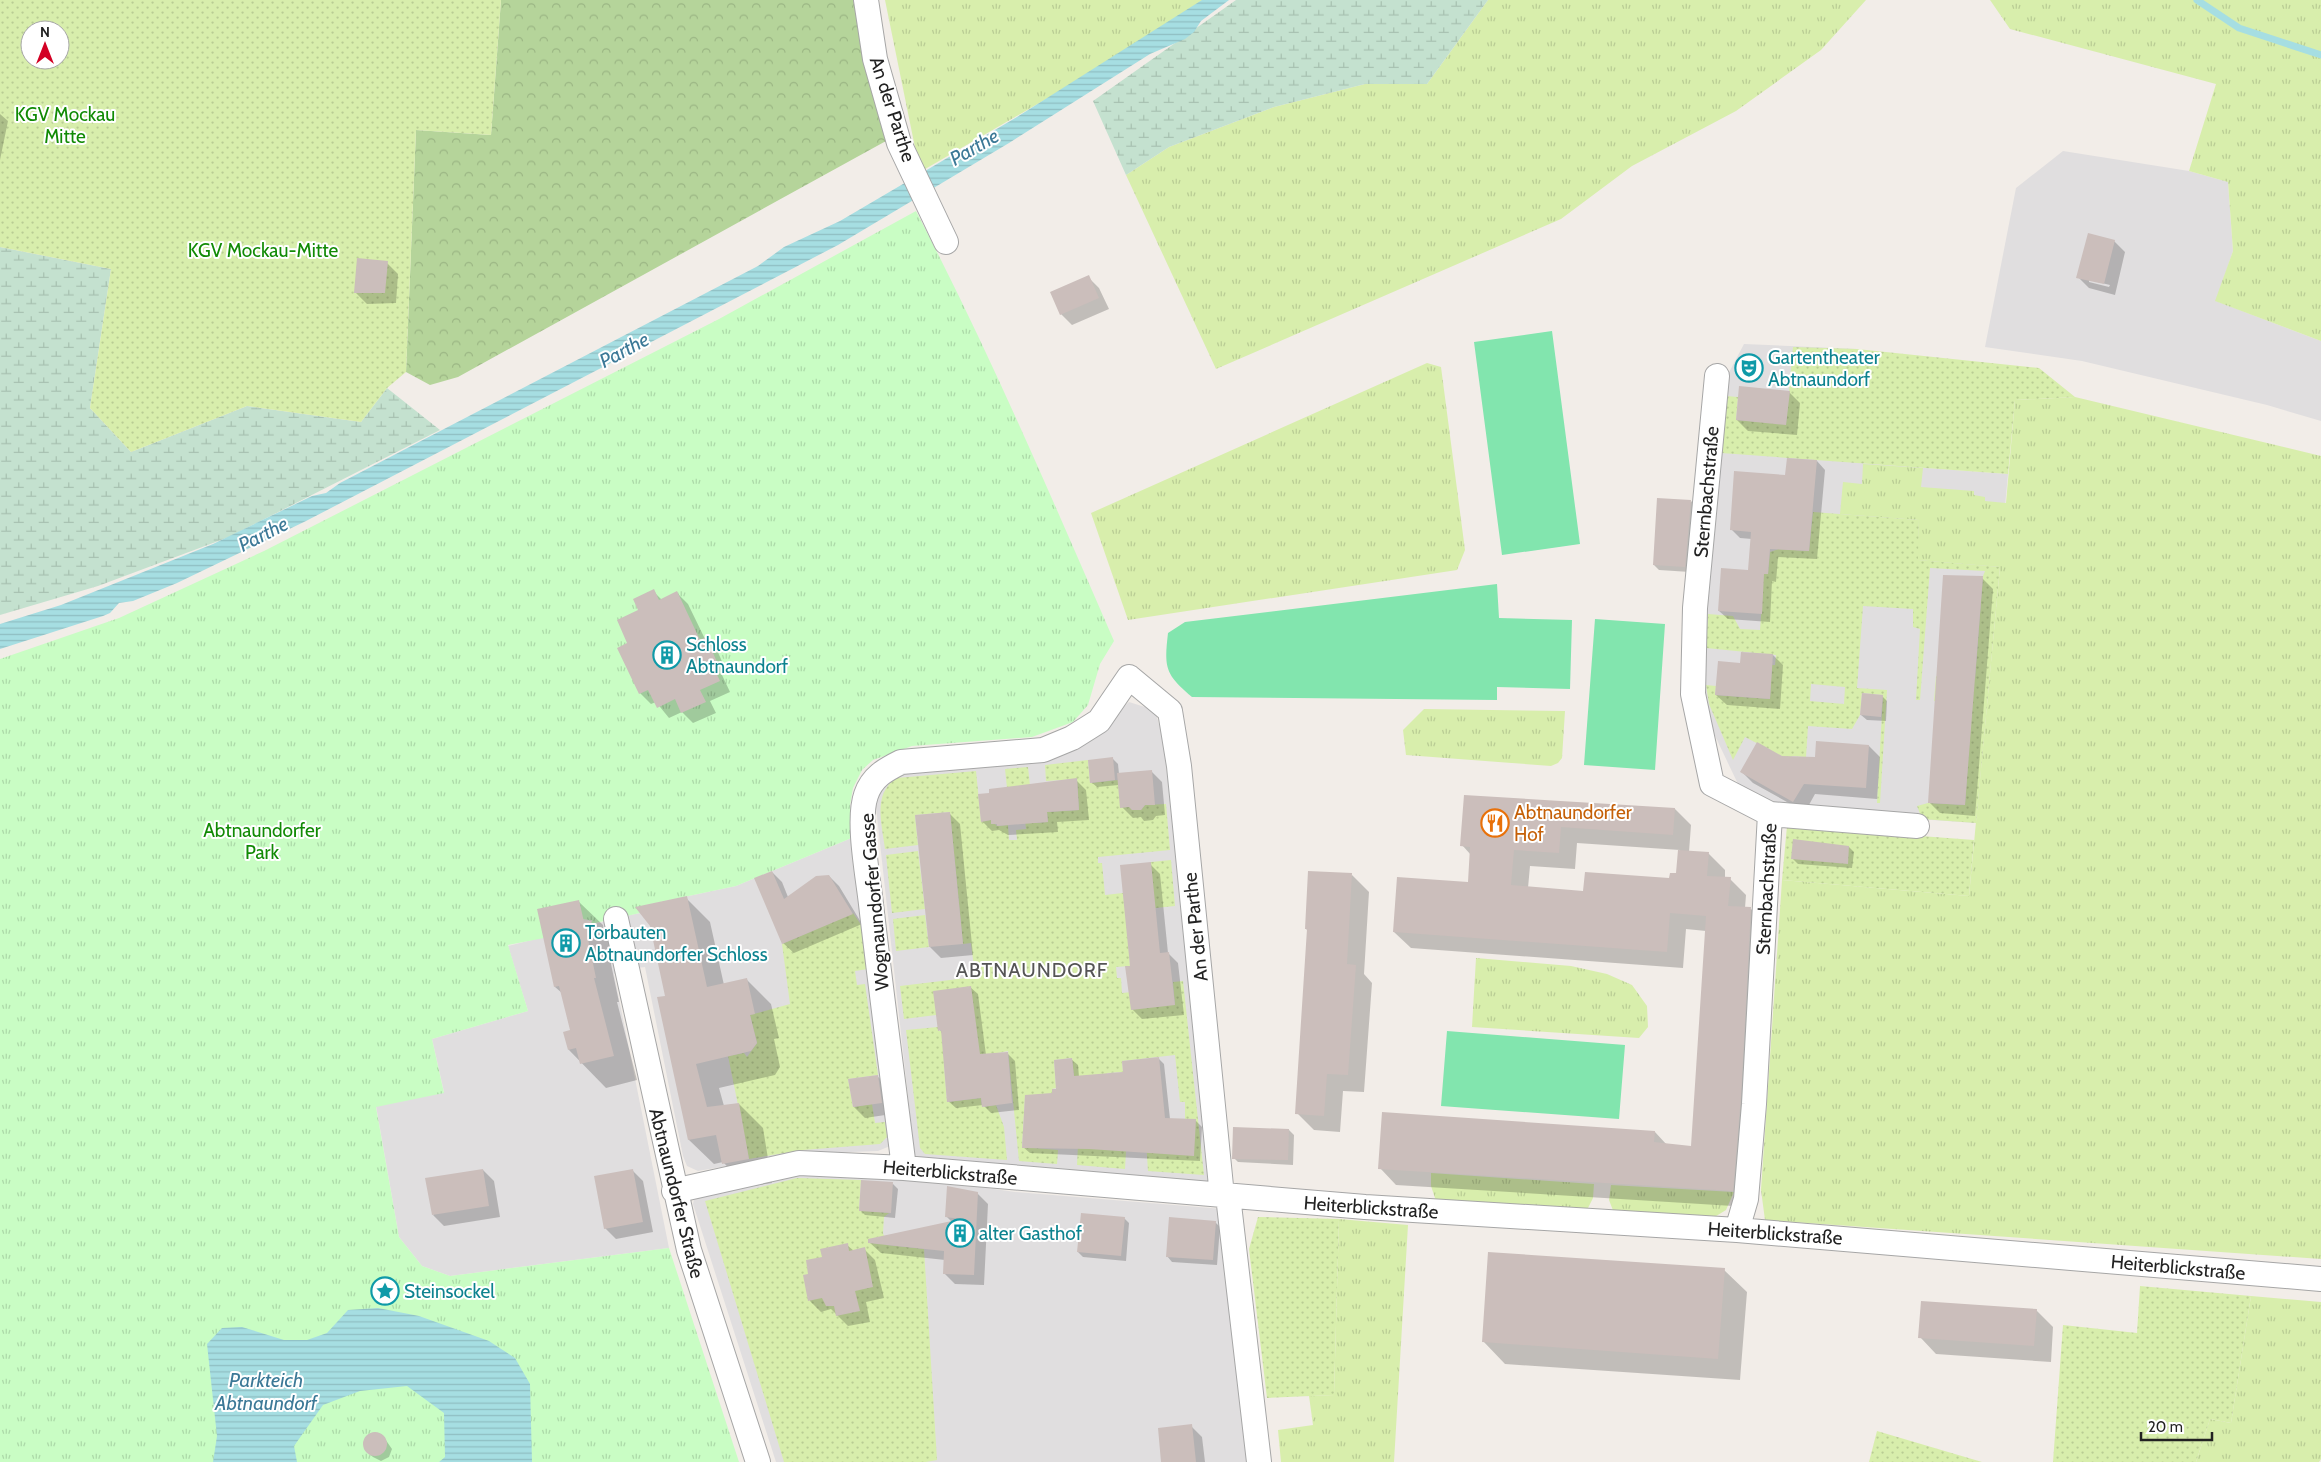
<svg xmlns="http://www.w3.org/2000/svg" width="2321" height="1462" font-family="Cabin,sans-serif">
  <style>
    .residential { fill: #e0dedf }
    .grass { fill: url(#grass-tufts) }
    .forest { fill: url(#forest-crowns) }
    .wetland { fill: url(#wetland-marsh) }
    .park { fill: url(#park-tufts) }
    .garden { fill: url(#garden-dots); fill-rule: evenodd }
    .pitch { fill: #82e5ae }
    .water { fill: url(#water-rules) }
    .shadow { fill: #0003; fill-rule: evenodd }
    .lines { fill: none; stroke-linecap: round; stroke-linejoin: round }
    .stream { stroke: #a6dee2; stroke-width: 7 }
    .building { fill: #cbbebb }
    .minor-casing { stroke: #a6a6a6; stroke-width: 26 }
    .minor { stroke: #fff; stroke-width: 24 }
    .labels { text-anchor: middle; stroke-width: 4; stroke-linejoin: round; paint-order: stroke }
    .street-label { font-size: 19px; fill: #222; stroke: #fff }
    .park-label { font-size: 19px; fill: #118a05; stroke: #fff }
    .culture-label { font-size: 19px; fill: #0d838f; stroke: #fff; text-anchor: start }
    .food-label { font-size: 19px; fill: #c56008; stroke: #fff; text-anchor: start }
    .water-label { font-size: 20px; font-style: italic; fill: #3c7997; stroke: #fff }
    .neighbourhood-label { font-size: 20px; letter-spacing: 1px; fill: #555; stroke: #fff }
  </style>
  <defs>
    <pattern id="grass-tufts" width="24" height="20" patternUnits="userSpaceOnUse" patternTransform="scale(1.25)"><rect width="24" height="20" fill="#d8eeac"/><path d="M3 7l-1-3M5 7V3M7 7l1-3M15 17l-1-3M17 17v-4M19 17l1-3" fill="none" stroke="#b9cc94"/></pattern>
    <pattern id="forest-crowns" width="20" height="18" patternUnits="userSpaceOnUse" patternTransform="scale(1.25)"><rect width="20" height="18" fill="#b5d49a"/><path d="M2 6a3 3 0 1 1 6 0M12 15a3 3 0 1 1 6 0" fill="none" stroke="#9bb684"/></pattern>
    <pattern id="wetland-marsh" width="20" height="14" patternUnits="userSpaceOnUse" patternTransform="scale(1.25)"><rect width="20" height="14" fill="#c4e1cf"/><path d="M1 5h8M5 5V1M11 12h8M15 12V8" fill="none" stroke="#a8c1b1"/></pattern>
    <pattern id="park-tufts" width="24" height="20" patternUnits="userSpaceOnUse" patternTransform="scale(1.25)"><rect width="24" height="20" fill="#c9fdc4"/><path d="M3 7l-1-3M5 7V3M7 7l1-3M15 17l-1-3M17 17v-4M19 17l1-3" fill="none" stroke="#acd9a8"/></pattern>
    <pattern id="garden-dots" width="8" height="8" patternUnits="userSpaceOnUse" patternTransform="scale(1.25)"><rect width="8" height="8" fill="#d8eeac"/><path d="M2 2h.1M6 6h.1" fill="none" stroke="#b9cc94" stroke-width="1.8" stroke-linecap="round"/></pattern>
    <pattern id="water-rules" width="6" height="5" patternUnits="userSpaceOnUse" patternTransform="scale(1.25)"><rect width="6" height="5" fill="#a6dee2"/><path d="M0 2.5h6" fill="none" stroke="#8fbec2"/></pattern>
  </defs>
  <rect width="100%" height="100%" fill="#f2ede8"/>
  <path class="residential" d="M2063,151L2189,171L2228,182L2233,251L2216,301L2321,341V421L2267,405L2082,361L1985,347L2016,188Z
    M1744,344L1857,349L1860,463L2008,474L1976,823L1772,809L1738,784L1707,719L1699,685L1725,380Z
    M1129,702L1148,708L1156,714L1163,738L1214,1182L915,1160L876,807L877,793L900,770L1025,759L1121,709Z
    M854,837L890,1146L878,1151L796,1154L698,1171L687,1166L683,1156L645,967L637,968L626,916L640,913L646,905L736,886Z
    M610,920L621,971L614,974L669,1248L450,1276L422,1266L399,1237L376,1106L444,1092L432,1039L528,1011L508,946Z
    M799,1171L903,1176L1015,1192L1223,1209L1253,1462H776L693,1204L694,1199L697,1196Z"/>
  <path class="grass" d="M885,0H1208L1172,26L920,172Z
    M1488,0H1866L1821,50L1736,111L1632,166L1561,219L1216,369L1126,175L1169,147L1274,107L1365,84H1427Z
    M1990,0H2321V341L2215,301L2233,251L2228,182L2189,171L2216,84L2010,29Z
    M1427,363L1441,367L1465,550L1457,570L1128,620L1091,513Z
    M2075,397L2321,456V1259L1765,1220L1761,1190L1782,880L1969,896L2000,567L1917,560L1919,520L1840,514L1843,482L1862,484L1863,464L1923,468L1921,487L1974,491V495L1985,497V501L2006,503L2015,400Z
    M1424,709L1565,711L1562,758L1558,763L1551,766L1406,755L1403,730Z
    M1476,958L1571,966L1607,974L1632,985L1647,1006L1648,1027L1639,1038L1472,1027Z
    M1431,1173L1594,1184L1593,1198L1586,1212L1436,1201L1431,1186Z
    M1611,1185L1734,1192L1726,1210L1708,1221L1614,1213L1609,1200Z
    M1339,1219L1408,1225L1394,1462H1281L1278,1430L1313,1425L1309,1396L1334,1395Z
    M2251,1296L2321,1302V1459L2319,1462H2196L2210,1419L2231,1423Z"/>
  <path class="forest" d="M501,0H856L866,71L886,141L458,377L430,385L406,372L416,130L491,135Z"/>
  <path class="wetland" d="M1236,0H1488L1427,84H1365L1274,107L1169,147L1126,175L1093,101Z
    M0,247L111,269L90,408L131,452L247,406L361,422L387,388L440,430L229,537L98,586L0,615Z"/>
  <path class="park" d="M916,211C989,351 1051,496 1114,641L1100,664L1088,705L1073,722L1032,737L912,746L873,760L862,770L853,788L850,805L854,837L736,886L646,905L640,913L591,924L589,920L583,919L544,938L508,945L528,1011L432,1039L444,1093L376,1107L399,1237L422,1266L450,1276L669,1248L739,1462H0V659L119,618L264,551L719,319Z"/>
  <path class="garden" d="M0,0H501L491,135L416,130L406,372L387,388L361,422L247,406L131,452L90,408L111,269L0,247ZM30,30H60V60H30Z
    M1793,347L1857,349L2039,368L2075,397L2015,400L2008,474L1721,453L1726,396L1738,397L1736,420L1786,424Z
    M1813,512L1919,520L1918,560L2000,567L1976,823L1922,819L1917,806L1928,803L1965,805L1972,704L1934,701L1936,676L1975,679L1983,576L1985,571L1930,568L1920,700H1916L1920,629L1913,627V609L1863,606L1857,688L1887,690L1880,803H1877L1883,695L1862,693L1860,715L1852,729L1808,726L1806,757L1792,756L1791,761L1745,737L1733,760L1709,704L1706,685L1716,686L1715,695L1770,699L1772,665H1775L1776,655L1706,648L1708,614L1733,616L1740,629L1760,630L1763,586L1762,573L1768,574L1770,552L1779,549L1809,551ZM1811,684L1845,687L1844,704L1810,701Z
    M1088,760L1090,783L1118,780L1132,810H1141L1145,805L1166,804L1170,850L1098,857V863H1102L1105,895L1123,893V898L1151,862L1171,860L1175,906L1126,911L1130,966L1116,967L1117,978H1121L1122,993L1132,992L1175,1005L1173,982L1183,981L1204,1175L1148,1171L1143,1094L1162,1123L1185,1119V1102H1180L1175,1055L1122,1061L1123,1072L1107,1073L1126,1151L1125,1169L1077,1165L1079,1125L1072,1058L1054,1060L1056,1088L1052,1089L1053,1106L1025,1096L1022,1147L1058,1150L1057,1164L1019,1161L1008,1051L944,1064L947,1102L981,1098L982,1107L996,1105L1004,1127L1007,1160L925,1154L920,1148L906,1030L938,1027L939,1031L976,1026L936,1015L904,1019L900,986L975,977L971,943L963,944L950,812L915,815L918,845L885,849C882,824 872,793 897,778L976,771L981,821L991,820L997,826L1008,825L1009,840H1017L1016,830L1026,829L1025,820L1007,788L1005,769L1028,767L1034,823L1048,822L1047,812L1079,810L1077,779L1046,781L1045,765Z
    M1787,826L1974,840L1969,896L1782,880Z
    M918,851L925,909L892,913L886,855Z
    M853,913L862,926L868,969L855,971L857,985L865,984L878,1075L848,1079L853,1107L872,1104L875,1123L885,1122L887,1137L880,1144L803,1150L749,1159L728,1056L744,1053L747,1057L757,1043L750,1015L790,1004L782,944Z
    M925,915L929,947L896,951L893,919Z
    M797,1178L861,1180L859,1210L889,1213L884,1217L883,1233L887,1245L924,1249L937,1460L926,1462H784L705,1201Z
    M1258,1217L1339,1219L1334,1395L1267,1398L1249,1249Z
    M2140,1286L2251,1296L2231,1423L2210,1419L2196,1462H2053L2063,1325L2137,1333Z
    M1877,1431L1982,1462H1869Z"/>
  <path class="pitch" d="M1552,331L1580,544L1502,555L1474,342Z
    M1497,584L1499,618L1572,620L1570,689L1497,687V700L1192,697C1165,674 1164,668 1168,633L1185,622Z
    M1595,619L1665,624L1655,770L1584,765Z
    M1447,1031L1625,1045L1619,1119L1441,1106Z"/>
  <path class="water" d="M1202,0H1229L1201,21L1194,32L1185,39L1150,54L1009,143L838,245L306,521L177,583L133,601L119,603L110,613L103,616L0,649V624L61,605L213,544L312,496L326,493L340,483L758,266L784,247L840,221L1017,117Z
    M378,1308L419,1316L489,1341L515,1358L530,1384L532,1462H439L445,1457L444,1413L407,1386L360,1391L323,1405L294,1446L297,1462H213L217,1436L207,1344L222,1328L242,1327L284,1340H307L327,1333L348,1310Z"/>
  <path class="shadow" d="M0,114L8,121L0,160Z
    M2114,241L2125,252L2115,295L2089,288L2078,277ZM2089,280L2110,285L2109,287L2089,282Z
    M387,263L398,274L396,303L367,304L356,293Z
    M1088,277L1099,288L1109,309L1072,325L1061,314Z
    M1789,392L1800,403L1797,435L1748,431L1737,420Z
    M1817,461L1825,470L1817,559L1778,557L1776,582L1772,581L1770,622L1728,619L1719,611L1750,572L1752,539L1740,538L1732,530L1786,476Z
    M1691,501L1696,506L1690,572L1659,570L1654,565Z
    M1982,578L1993,589L1975,816L1940,813L1929,802Z
    M653,591L662,600L677,593L688,604L705,639L717,650L727,673L722,675L730,692L710,701L716,713L693,723L682,712L669,718L656,702L651,704L640,693L629,644L640,611Z
    M1773,655L1783,665L1780,709L1727,705L1716,695L1741,664Z
    M1882,696L1887,701L1886,721L1867,720L1861,715Z
    M1869,746L1880,757L1877,799L1815,794L1805,812L1753,783L1742,772L1781,757L1816,759Z
    M1113,759L1118,764L1119,774L1151,771L1162,782L1165,815L1156,816L1153,820L1144,821L1141,817L1133,818L1122,807L1119,785L1097,787L1091,782Z
    M1076,780L1086,790L1089,820L1057,822L1058,832L1008,835L999,830L992,831L982,821Z
    M1465,796L1675,809L1691,825L1689,852L1709,854L1725,870V878L1730,879L1746,895L1745,908L1751,909L1767,925L1749,1207L1396,1185L1380,1168L1655,1132L1667,1145L1692,1147L1706,931L1686,929L1683,968L1411,948L1394,932L1470,883L1471,855L1462,845ZM1577,843L1680,850L1678,875L1670,880L1584,892L1528,888L1530,866L1575,869Z
    M949,813L960,824L973,955L941,958L930,947Z
    M1849,847L1854,852L1852,868L1798,864L1792,858Z
    M1150,864L1160,874L1168,953L1178,963L1184,1015L1142,1019L1132,1009L1131,967Z
    M772,872L782,882L788,897L829,876L839,886L862,924L794,953L783,943Z
    M1352,875L1369,892L1364,974L1372,983L1364,1092L1343,1091L1340,1132L1314,1130L1297,1113L1308,931L1306,929Z
    M686,898L710,922L724,985L747,980L771,1004L779,1038L774,1039L780,1067L775,1075L719,1088L724,1106L739,1104L763,1128L772,1183L747,1187L723,1162L714,1164L689,1140L658,998L666,997Z
    M578,901L603,925L604,934L616,945L611,964L619,1002H617L637,1080L606,1088L569,1050L572,1031L562,993L555,987Z
    M970,987L978,994L986,1055L1007,1053L1015,1061L1019,1110L991,1113L983,1105L956,1108L948,1101L942,1033L940,1030Z
    M1158,1058L1164,1064L1170,1119L1195,1120L1202,1127L1200,1161L1030,1153L1023,1147L1057,1090L1071,1059L1078,1065L1079,1077L1124,1073Z
    M877,1076L889,1087L892,1114L865,1118L854,1107Z
    M1289,1130L1294,1135L1293,1165L1238,1162L1233,1157Z
    M483,1170L494,1181L500,1217L444,1226L433,1215Z
    M632,1170L643,1181L653,1232L616,1239L605,1228Z
    M893,1184L898,1189L895,1218L865,1215L860,1210Z
    M977,1193L988,1204L984,1285L955,1284L944,1273L945,1260L881,1253L869,1242L952,1222L947,1217Z
    M1124,1218L1129,1223L1126,1261L1083,1257L1078,1252Z
    M1215,1222L1220,1227L1217,1265L1172,1262L1167,1256Z
    M847,1245L854,1251L864,1249L875,1260L884,1298L866,1302L870,1322L848,1326L831,1309L821,1312L810,1301V1275L823,1258Z
    M1724,1270L1747,1292L1740,1380L1505,1364L1483,1341Z
    M2036,1310L2053,1327L2051,1362L1936,1354L1920,1337Z
    M1191,1426L1202,1437L1205,1462H1162Z
    M375,1433L383,1436L392,1449L389,1457L381,1461L373,1457L367,1452L364,1443L367,1436Z"/>
  <g class="lines">
    <path class="stream" d="M2197,0L2239,28L2321,55"/>
  </g>
  <path class="building" d="M2088,233L2115,240L2104,284L2076,278Z
    M357,258L388,261L385,293H354Z
    M1089,275L1099,298L1060,315L1050,292Z
    M1739,386L1790,391L1786,425L1736,420Z
    M1787,458L1817,460L1809,551L1770,549L1768,574H1764L1762,614L1718,611L1721,568L1748,570L1751,532L1730,530L1734,471L1785,475Z
    M1657,498L1691,500L1685,567L1653,565Z
    M1943,575L1983,576L1965,805L1928,803Z
    M654,589L659,600L677,591L700,640L706,637L717,662L712,664L720,681L700,690L706,702L681,713L675,699L657,708L648,690L639,694L617,648L627,643L617,620L638,610L633,599Z
    M1741,652L1773,654L1770,699L1715,695L1718,661L1740,663Z
    M1862,693L1883,695L1881,717L1860,715Z
    M1816,741L1869,745L1866,788L1804,784L1793,802L1740,772L1757,742L1782,756L1815,757Z
    M1113,757L1115,780L1090,783L1088,760Z
    M1152,770L1155,805H1145L1141,810H1132L1129,807L1120,808L1117,773Z
    M1077,778L1079,810L1047,812L1048,822L997,826V824H991V820L981,822L978,794L989,793V789Z
    M1464,795L1675,808L1673,835L1561,827L1559,853L1514,850L1511,885L1583,891L1585,872L1669,878L1670,873H1676L1678,850L1709,852L1707,876L1731,877L1728,906L1751,907L1741,1096L1733,1191L1378,1169L1382,1112L1655,1131L1654,1142L1691,1146L1706,916L1670,913L1667,952L1393,932L1397,877L1468,882L1470,847L1460,846Z
    M950,812L963,944L929,947L915,815Z
    M1793,839L1849,846L1848,864L1791,859Z
    M1151,862L1160,953L1169,952L1175,1005L1131,1010L1125,966H1130L1120,865Z
    M772,871L784,899L816,876L829,875L853,914L782,944L754,878Z
    M1308,871L1352,873L1347,964L1356,965L1348,1075L1327,1074L1324,1116L1295,1114L1307,929H1305Z
    M687,896L707,987L747,978L755,1014L750,1015L757,1043L751,1051L696,1064L707,1107L739,1103L749,1159L722,1164L716,1135L688,1140L657,997L665,996L650,926L635,907Z
    M579,900L584,922L592,920L588,939L596,978H594L614,1056L580,1064L576,1048L568,1050L563,1032L570,1030L559,986L554,987L537,909Z
    M971,986L980,1054L1008,1052L1012,1103L982,1107L981,1098L947,1102L941,1030L938,1031L933,991Z
    M1159,1057L1165,1118L1196,1119L1194,1156L1089,1149L1022,1148L1025,1095L1052,1093V1089H1056L1054,1060L1072,1058L1074,1076L1123,1072L1122,1061Z
    M878,1075L882,1103L853,1107L848,1079Z
    M1233,1127L1289,1129L1288,1160L1232,1159Z
    M483,1169L489,1206L432,1215L425,1178Z
    M633,1169L643,1222L604,1229L594,1176Z
    M861,1180L893,1182L891,1213L859,1211Z
    M947,1186L978,1192L974,1275L943,1274L944,1251L868,1243V1239L961,1219L945,1217Z
    M1081,1213L1125,1217L1121,1256L1077,1252Z
    M1169,1217L1216,1221L1213,1260L1166,1257Z
    M848,1243L849,1251L865,1247L873,1287L855,1291L860,1311L836,1316L834,1306H826L822,1298L808,1301L803,1275L808,1274L806,1260L822,1257L820,1249Z
    M1488,1252L1725,1268L1718,1359L1482,1342Z
    M1921,1301L2037,1309L2034,1346L1918,1338Z
    M1192,1424L1196,1462H1161L1158,1428Z
    M363 1444a12 12 0 1 1 24 0a12 12 0 1 1-24 0Z"/>
  <g class="lines">
    <g class="minor-casing">
      <path id="minor" d="M866,0L875,59L899,143L946,242
        M1717,376L1695,608L1693,694L1712,784L1770,814L1754,1104L1746,1199L1737,1230
        M1770,814L1917,826
        M616,919L689,1250L758,1462
        M904,1168C893,1080 881,992 871,904C868,876 857,821 866,795C872,777 885,770 901,762L1043,750L1072,738L1099,721L1129,677L1170,711L1179,766L1222,1196
        M674,1191L799,1163L904,1168L1365,1207L1737,1230L2321,1279
        M1228,1196L1259,1462"/>
    </g>
    <use href="#minor" class="minor"/>
  </g>
  <defs>
    <g id="theatre-ring" transform="scale(1.4375)"><circle r="9.5" fill="#fff" stroke="#0f9aa8" stroke-width="1.5"/><path d="M-5-5.5Q0-4 5-5.5V0Q5 5 0 6Q-5 5-5 0ZM-3.3-2.5H-1v1.5H-3.3ZM1-2.5H3.3v1.5H1ZM-2.8 1Q0 5.5 2.8 1Z" fill="#0f9aa8"/></g>
    <g id="building-ring" transform="scale(1.4375)"><circle r="9.5" fill="#fff" stroke="#0f9aa8" stroke-width="1.5"/><path d="M-4-6H4V6H1V3H-1V6H-4ZM-2.5-4.3h1.7v1.8h-1.7ZM.8-4.3h1.7v1.8H.8ZM-2.5-1h1.7V.8h-1.7ZM.8-1h1.7V.8H.8Z" fill="#0f9aa8"/></g>
    <g id="restaurant-ring" transform="scale(1.4375)"><circle r="9.5" fill="#fff" stroke="#e8710a" stroke-width="1.5"/><path d="M-5-6h1v4h1v-4h1v4h1v-4h1v5L-1.5 .5V6h-2V.5L-5-1ZM5-6V6H3V1.5H1.5Q1.5-4 5-6Z" fill="#e8710a"/></g>
    <g id="sight-ring" transform="scale(1.4375)"><circle r="9.5" fill="#fff" stroke="#0f9aa8" stroke-width="1.5"/><path d="M0-6L1.8-2.2L6-1.7L2.9 1.2L3.7 5.4L0 3.3L-3.7 5.4L-2.9 1.2L-6-1.7L-1.8-2.2Z" fill="#0f9aa8"/></g>
  </defs>
  <g fill-rule="evenodd">
    <use href="#theatre-ring" x="1749" y="368"/>
    <use href="#building-ring" x="667" y="655"/>
    <use href="#restaurant-ring" x="1495" y="823"/>
    <use href="#building-ring" x="566" y="943"/>
    <use href="#building-ring" x="960" y="1233"/>
    <use href="#sight-ring" x="385" y="1291"/>
  </g>
  <g class="labels">
    <g class="street-label">
      <text transform="translate(893 109) rotate(72)" y="7">An der Parthe</text>
      <text transform="translate(1706 492) rotate(-85)" y="7">Sternbachstraße</text>
      <text transform="translate(1766 889) rotate(-87)" y="7">Sternbachstraße</text>
      <text transform="translate(874 902) rotate(-95)" y="7">Wognaundorfer Gasse</text>
      <text transform="translate(1195 927) rotate(-96)" y="7">An der Parthe</text>
      <text transform="translate(950 1172) rotate(5)" y="7">Heiterblickstraße</text>
      <text transform="translate(677 1193) rotate(76)" y="7">Abtnaundorfer Straße</text>
      <text transform="translate(1371 1207) rotate(4)" y="7">Heiterblickstraße</text>
      <text transform="translate(1775 1233) rotate(4)" y="7">Heiterblickstraße</text>
      <text transform="translate(2178 1267) rotate(5)" y="7">Heiterblickstraße</text>
    </g>
    <g class="park-label">
      <text x="65" y="121">KGV Mockau<tspan x="65" dy="22">Mitte</tspan></text>
      <text x="263" y="257">KGV Mockau-Mitte</text>
      <text x="262" y="837">Abtnaundorfer<tspan x="262" dy="22">Park</tspan></text>
    </g>
    <g class="culture-label">
      <text x="1768" y="364">Gartentheater<tspan x="1768" dy="22">Abtnaundorf</tspan></text>
      <text x="686" y="651">Schloss<tspan x="686" dy="22">Abtnaundorf</tspan></text>
      <text x="585" y="939">Torbauten<tspan x="585" dy="22">Abtnaundorfer Schloss</tspan></text>
      <text x="979" y="1240">alter Gasthof</text>
      <text x="404" y="1298">Steinsockel</text>
    </g>
    <g class="food-label">
      <text x="1514" y="819">Abtnaundorfer<tspan x="1514" dy="22">Hof</tspan></text>
    </g>
    <g class="water-label">
      <text transform="translate(974 147) rotate(-30)" y="7">Parthe</text>
      <text transform="translate(624 350) rotate(-28)" y="7">Parthe</text>
      <text transform="translate(263 534) rotate(-27)" y="7">Parthe</text>
      <text x="266" y="1387">Parkteich<tspan x="266" dy="23">Abtnaundorf</tspan></text>
    </g>
    <g class="neighbourhood-label">
      <text x="1032" y="977">ABTNAUNDORF</text>
    </g>
  </g>
  <g transform="translate(45 45)"><circle r="24" fill="#ffffff" stroke="#a7a7a7"/>
  <path d="M0-4L9 19L0 12L-9 19Z" fill="#d30024"/>
  <text y="-8" font-size="14" font-weight="bold" text-anchor="middle" fill="#222222">N</text>
  </g>
  <path d="M2141 1432v8h71v-8" fill="none" stroke="#222222" stroke-width="2.5"/>
  <text x="2148" y="1432" font-size="15" fill="#222222" stroke="#ffffff" stroke-width="4" paint-order="stroke">20 m</text>
</svg>
